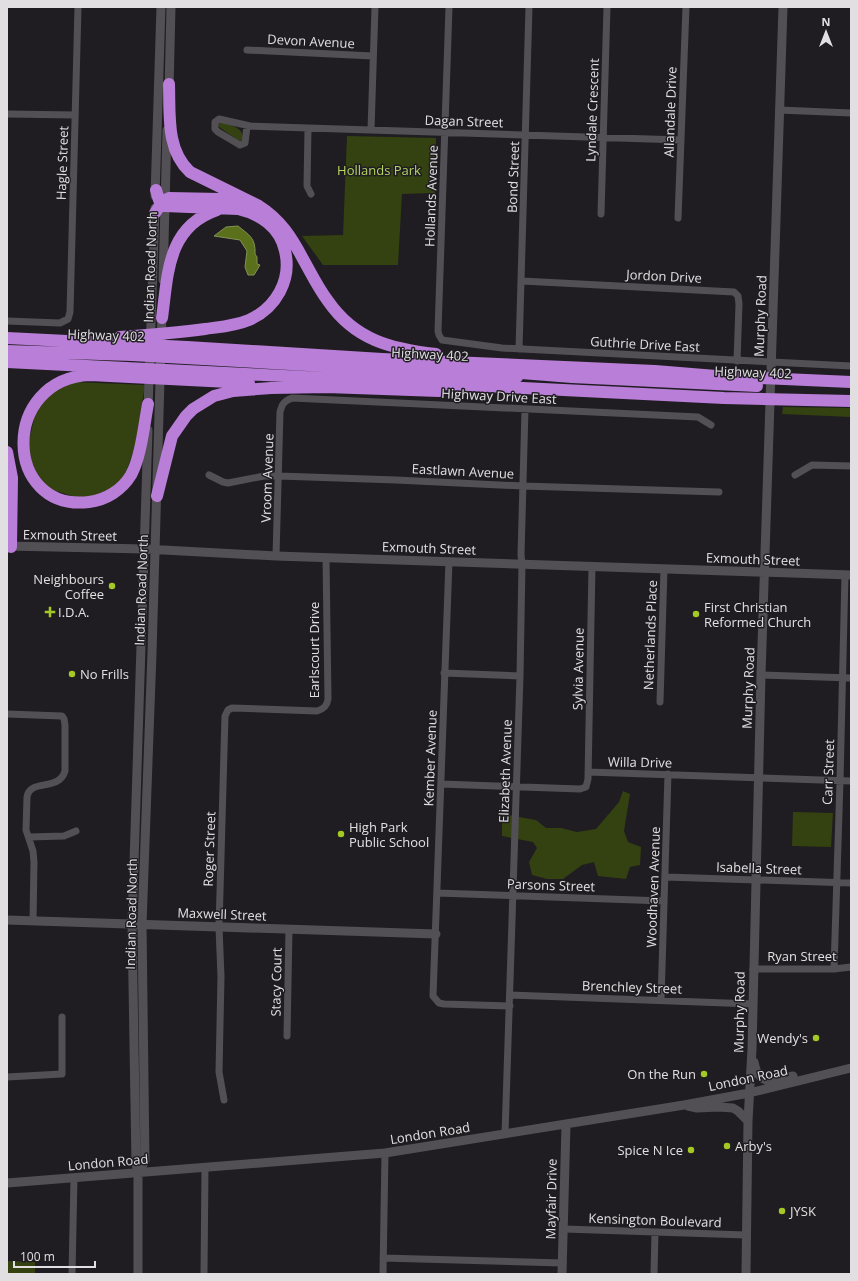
<svg xmlns="http://www.w3.org/2000/svg" width="858" height="1281" font-family="'Open Sans',sans-serif">
  <style>
    .green { fill: #344110 }
    .water { fill: #5b701a; stroke: #839156 }
    .lines { fill: none; stroke-linecap: round; stroke-linejoin: round }
    .street { stroke: #535055; stroke-width: 7 }
    .secondary { stroke: #535055; stroke-width: 9 }
    .highway { stroke: #b97ed7; stroke-width: 12 }
    .poi-dot { fill: #a4c825; stroke: #1f1d21; stroke-width: 1.5 }
    .labels { text-anchor: middle; stroke-width: 3; stroke-linejoin: round; paint-order: stroke }
    .street-label { font-size: 13px; fill: #e1dfe2; stroke: #1f1d21 }
    .park-label { font-size: 13px; fill: #b6d566; stroke: #1f1d21 }
    .poi-label { font-size: 13px; fill: #e1dfe2; stroke: #1f1d21; text-anchor: start }
  </style>
  <rect width="100%" height="100%" fill="#1f1d21"/>
  <path class="green" d="M222,122C232,126 243,127 243,139L241,141L238,140L219,127L218,124Z
    M347,136L436,138L435,193L402,194L398,265H323L302,236L343,235Z
    M74,382L145,385L135,447L125,475L108,492L82,499L46,488L26,455L38,400Z
    M783,407L851,408V417L782,414Z
    M623,791L630,794L624,831L628,842L641,847L640,865L630,867L626,879L598,876L594,862L582,865L563,879H547L532,875L529,862L537,848L533,842L502,836V814L536,820L546,828H561L577,832L596,829L619,802Z
    M793,812L833,813L831,847L792,846Z
    M7,1261L35,1262V1274H7Z"/>
  <path class="water" d="M238,226C249,235 256,238 255,254L257,257V264L260,265L254,275H248L245,267L247,251L240,240L214,236L226,227Z"/>
  <g class="lines">
    <path class="street" d="M449,7L438,331L439,335L442,340L502,348L851,366
      M247,50L373,56
      M779,110L851,113
      M7,114L75,115
      M247,126L245,143L240,145L218,132L215,129V122L219,119L250,126L681,140
      M308,129L307,186L311,194
      M371,130L375,7
      M601,214L607,7
      M678,218L686,7
      M522,281L734,292L738,296L739,304L737,361
      M7,321L60,323L68,319L70,312L78,7
      M519,349L529,7
      M209,475L223,482L228,483L264,476H279L396,480L523,486L719,492
      M795,475L812,465L851,466
      M276,556L280,412C282,404 284,401 292,398L698,417L711,425
      M449,561L433,996L439,1003L444,1004L510,1006
      M444,673L520,676
      M761,675L851,678
      M660,702L664,569
      M7,714L62,716L64,719L65,725V771C59,792 30,778 27,797L26,830L33,851L34,862L33,921
      M588,772L851,781
      M441,784L580,789L586,787L588,779L592,566
      M29,837L64,836L76,831
      M666,877L851,883
      M437,893L664,901
      M753,969H834L851,967
      M834,969L840,781L845,575
      M510,995L753,1004
      M661,1000L668,774
      M287,1036L289,929
      M7,1077L62,1074V1017
      M224,1100L219,1072L221,977L219,927L225,716L228,710L232,708L317,711C324,709 327,706 328,699L326,558
      M505,1134L520,676L522,564L521,555L525,410
      M564,1229L746,1235
      M383,1258L563,1263
      M72,1274L74,1178
      M204,1274L205,1168
      M383,1274L385,1153
      M654,1274L655,1232"/>
    <path class="secondary" d="M169,90L171,7
      M155,196L161,7
      M163,280L167,130
      M148,409L155,208
      M7,546L145,549L276,556L851,575
      M7,920L436,934
      M754,1062C759,1088 773,1080 793,1076
      M688,1106L697,1108L719,1107L733,1108L738,1111L748,1121
      M138,1173L145,1161L142,924L152,653L162,312
      M7,1183L385,1153L684,1105L749,1093L851,1068
      M138,1274V1173L136,1164L132,924L148,430
      M562,1274L566,1125
      M746,1274L748,1121L752,1049L761,675L783,7"/>
    <path class="highway" d="M169,84C170,115 166,150 190,172L259,206C280,219 292,238 303,259C311,273 318,288 328,301C355,340 391,349 436,354
      M155,213L163,201L169,198L220,199L242,201
      M162,318C168,274 167,227 217,210
      M120,337C148,335 176,333 205,329C219,327 235,326 249,320C276,308 292,280 285,251C280,227 260,214 238,209L165,206L159,200L156,190
      M7,338L187,347L382,359L655,371L716,376L851,382
      M7,351L132,355L517,377
      M7,362L724,398L851,401
      M509,372L572,377L757,386
      M148,404C144,425 141,457 131,475C122,490 106,500 89,502C3,512 0,379 90,375L249,383
      M7,452L12,478L11,547
      M157,496L172,436L186,416L193,409L214,396L233,391L271,388L327,387L439,391"/>
  </g>
  <g class="poi-dot">
    <circle cx="112" cy="586" r="4"/>
    <path d="M48 606h4v4h4v4h-4v4h-4v-4h-4v-4h4z"/>
    <circle cx="696" cy="614" r="4"/>
    <circle cx="72" cy="674" r="4"/>
    <circle cx="341" cy="834" r="4"/>
    <circle cx="816" cy="1038" r="4"/>
    <circle cx="704" cy="1074" r="4"/>
    <circle cx="727" cy="1146" r="4"/>
    <circle cx="691" cy="1150" r="4"/>
    <circle cx="782" cy="1211" r="4"/>
  </g>
  <g class="labels">
    <g class="street-label">
      <text transform="translate(311 41) rotate(3)" y="5">Devon Avenue</text>
      <text transform="translate(592 110) rotate(-88)" y="5">Lyndale Crescent</text>
      <text transform="translate(670 112) rotate(-88)" y="5">Allandale Drive</text>
      <text transform="translate(464 121) rotate(2)" y="5">Dagan Street</text>
      <text transform="translate(62 163) rotate(-88)" y="5">Hagle Street</text>
      <text transform="translate(513 177) rotate(-88)" y="5">Bond Street</text>
      <text transform="translate(431 196) rotate(-88)" y="5">Hollands Avenue</text>
      <text transform="translate(150 267) rotate(-88)" y="5">Indian Road North</text>
      <text transform="translate(664 276) rotate(3)" y="5">Jordon Drive</text>
      <text transform="translate(760 316) rotate(-88)" y="5">Murphy Road</text>
      <text transform="translate(106 335) rotate(2)" y="5">Highway 402</text>
      <text transform="translate(645 344) rotate(3)" y="5">Guthrie Drive East</text>
      <text transform="translate(430 354) rotate(3)" y="5">Highway 402</text>
      <text transform="translate(753 372) rotate(2)" y="5">Highway 402</text>
      <text transform="translate(499 396) rotate(3)" y="5">Highway Drive East</text>
      <text transform="translate(463 471) rotate(3)" y="5">Eastlawn Avenue</text>
      <text transform="translate(267 478) rotate(-88)" y="5">Vroom Avenue</text>
      <text transform="translate(70 535) rotate(1)" y="5">Exmouth Street</text>
      <text transform="translate(429 548) rotate(2)" y="5">Exmouth Street</text>
      <text transform="translate(753 559) rotate(2)" y="5">Exmouth Street</text>
      <text transform="translate(141 590) rotate(-88)" y="5">Indian Road North</text>
      <text transform="translate(650 635) rotate(-88)" y="5">Netherlands Place</text>
      <text transform="translate(314 650) rotate(-90)" y="5">Earlscourt Drive</text>
      <text transform="translate(578 669) rotate(-89)" y="5">Sylvia Avenue</text>
      <text transform="translate(748 688) rotate(-88)" y="5">Murphy Road</text>
      <text transform="translate(430 758) rotate(-88)" y="5">Kember Avenue</text>
      <text transform="translate(640 762) rotate(1)" y="5">Willa Drive</text>
      <text transform="translate(505 771) rotate(-88)" y="5">Elizabeth Avenue</text>
      <text transform="translate(828 772) rotate(-88)" y="5">Carr Street</text>
      <text transform="translate(209 849) rotate(-88)" y="5">Roger Street</text>
      <text transform="translate(759 868) rotate(2)" y="5">Isabella Street</text>
      <text transform="translate(551 885) rotate(2)" y="5">Parsons Street</text>
      <text transform="translate(653 887) rotate(-88)" y="5">Woodhaven Avenue</text>
      <text transform="translate(131 914) rotate(-89)" y="5">Indian Road North</text>
      <text transform="translate(222 914) rotate(2)" y="5">Maxwell Street</text>
      <text x="802" y="961">Ryan Street</text>
      <text transform="translate(276 982) rotate(-89)" y="5">Stacy Court</text>
      <text transform="translate(632 987) rotate(2)" y="5">Brenchley Street</text>
      <text transform="translate(739 1012) rotate(-89)" y="5">Murphy Road</text>
      <text transform="translate(748 1078) rotate(-12)" y="5">London Road</text>
      <text transform="translate(430 1133) rotate(-9)" y="5">London Road</text>
      <text transform="translate(108 1162) rotate(-5)" y="5">London Road</text>
      <text transform="translate(551 1199) rotate(-89)" y="5">Mayfair Drive</text>
      <text transform="translate(655 1220) rotate(2)" y="5">Kensington Boulevard</text>
    </g>
    <g class="park-label">
      <text x="379" y="175">Hollands Park</text>
    </g>
    <g class="poi-label">
      <text x="104" y="584" text-anchor="end">Neighbours<tspan x="104" dy="15">Coffee</tspan></text>
      <text x="704" y="612">First Christian<tspan x="704" dy="15">Reformed Church</tspan></text>
      <text x="58" y="617">I.D.A.</text>
      <text x="80" y="679">No Frills</text>
      <text x="349" y="832">High Park<tspan x="349" dy="15">Public School</tspan></text>
      <text x="808" y="1043" text-anchor="end">Wendy's</text>
      <text x="696" y="1079" text-anchor="end">On the Run</text>
      <text x="735" y="1151">Arby's</text>
      <text x="683" y="1155" text-anchor="end">Spice N Ice</text>
      <text x="790" y="1216">JYSK</text>
    </g>
  </g>
  <rect width="858" height="1281" fill="none" stroke="#e1dfe2" stroke-width="16"/>
  <g transform="translate(826 32)" stroke="#1f1d21" stroke-width="3" paint-order="stroke">
  <path d="M0-3L7 15L0 10L-7 15Z" fill="#e1dfe2"/>
  <text y="-6" font-size="11" font-weight="bold" text-anchor="middle" fill="#e1dfe2">N</text>
  </g>
  <path d="M14 1261v6h81v-6" fill="none" stroke="#e1dfe2" stroke-width="2"/>
  <text x="20" y="1261" font-size="12" fill="#e1dfe2" stroke="#1f1d21" stroke-width="3" paint-order="stroke">100 m</text>
</svg>
